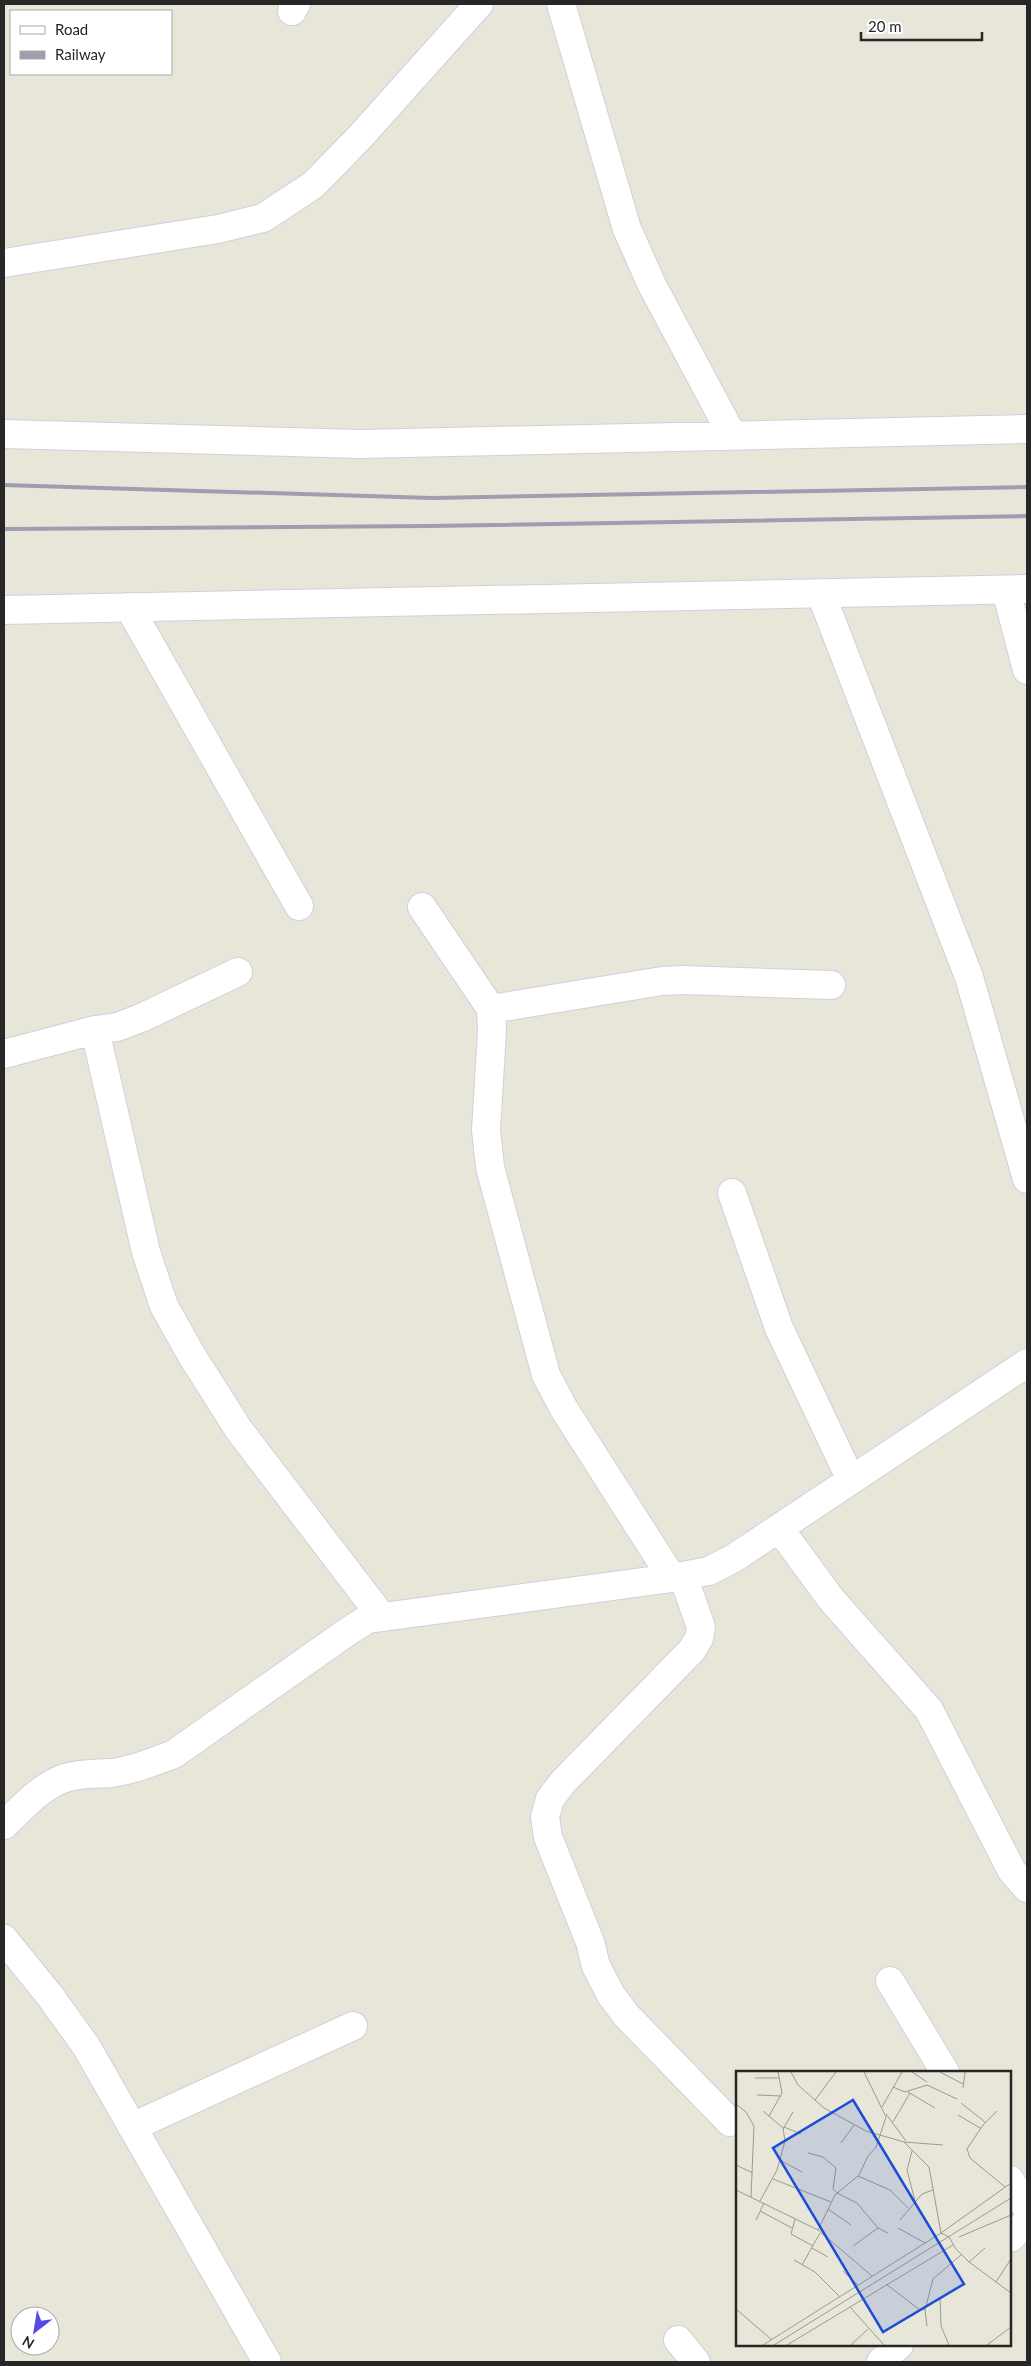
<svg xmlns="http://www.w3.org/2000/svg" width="1031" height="2366" font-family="Lato,sans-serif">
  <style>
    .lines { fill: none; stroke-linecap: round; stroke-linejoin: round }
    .street-casing { stroke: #d0cfde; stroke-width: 30 }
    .secondary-casing { stroke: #d0cfde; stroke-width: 30 }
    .street { stroke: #fff; stroke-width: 28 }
    .secondary { stroke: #fff; stroke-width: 28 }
    .rail { stroke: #9f9daf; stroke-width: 4 }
    .inset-road { fill: none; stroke: #9b9a92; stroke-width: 1 }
    .view { fill: #1d4ed8; fill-opacity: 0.15; stroke: #1d4ed8; stroke-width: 2.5 }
    .inset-edge { fill: none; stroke: #272727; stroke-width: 2.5 }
  </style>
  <rect width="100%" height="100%" fill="#e8e6d9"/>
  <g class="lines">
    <g class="street-casing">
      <path id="street" d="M561,4L627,229L652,285L732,435
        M292,11L296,4
        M4,263L218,229L263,218L313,185L360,137L479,4
        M4,434L360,444L1027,429
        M1006,590L1027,670
        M821,594L969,977L1027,1179
        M129,607L299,906
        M422,907L491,1009L492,1031L486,1130L490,1167L546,1375L564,1409L672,1578
        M491,1009L662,981L683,980L831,985
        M95,1030L146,1252L164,1306L192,1356L239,1430L382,1617
        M4,1054L95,1030L117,1027L141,1018L238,972
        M732,1193L779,1328L851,1480
        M779,1528L831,1599L929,1710L1012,1871L1027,1888
        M683,1576L701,1627L699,1638L692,1650L563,1782L550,1799L545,1817L548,1837L590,1942L596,1966L611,1995L626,2015L730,2122
        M4,1825C22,1808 41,1786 65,1778C80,1773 95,1774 111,1773C133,1770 153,1762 174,1754L350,1630L368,1619L672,1578L709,1571L734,1558L1027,1363
        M890,1981L945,2072
        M132,2127L353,2026
        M1010,2180L1027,2209
        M1010,2238L1027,2222
        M678,2340L696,2362
        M881,2362L899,2345"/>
    </g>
    <g class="secondary-casing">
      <path id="secondary" d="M4,610L1027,589
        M4,1939L50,1996L86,2046L267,2362"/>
    </g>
    <use href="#street" class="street"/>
    <use href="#secondary" class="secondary"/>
    <path class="rail" d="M4,485L432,498L1027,487
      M4,529L429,526L1027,516"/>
  </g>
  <g transform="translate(736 2071)">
    <rect width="275" height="275" fill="#e8e6d9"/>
    <path class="inset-road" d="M55,1L62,14L88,37L130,60L168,71L193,96L205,162L213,166L220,178L233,191L275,222M176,1L191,11M204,1L227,13M19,7H44M157,16L169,21L191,14L221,28M227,17L229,1M172,21L199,37M21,24L45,25M79,29L100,1M225,32L249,51M0,33L10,41L18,55L15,126M146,36L166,1M261,40L247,54L231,78L234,87L269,116M150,43L170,70M222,44L244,57M33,45L46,22L42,1M157,51L174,22M48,56L65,63M47,58L57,41M168,71L207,74M105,72L118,54M176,80L171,99L179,130M72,82L87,86L100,97L97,118L101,122M44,89L66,101M0,94L17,102M122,105L154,119L172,137M37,108L95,131M0,119L82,159L136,205M101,122L121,132L142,157L152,162M24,130L41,99L49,70L47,57L27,40M92,138L115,154M24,140L56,157M59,148L55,163L77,175M20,149L28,132M164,149L186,123L197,119M162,157L189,172M82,159L99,124L123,104L132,85L140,76L150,46L128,1M223,166L275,144M117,175L142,157M76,177L92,186M58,189L79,201L104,226M233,191L249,177M66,194L84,162M107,200L122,214M260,211L275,188M150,213L184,239L190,238M204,226L205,255L213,274M114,236L148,274M0,238L36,269M191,255L189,239L197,208L225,184M27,274L205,162L275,112M38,274L275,127M51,274L217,174M115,274L132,258M251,274L275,256"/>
    <path class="view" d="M117,29L228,213L147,261L37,77Z"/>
    <rect width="275" height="275" class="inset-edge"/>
  </g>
  <rect width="1031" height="2366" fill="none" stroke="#272727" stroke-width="10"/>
  <rect x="10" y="10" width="162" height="65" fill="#ffffff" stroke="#a9a9a9"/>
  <rect x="20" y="26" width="25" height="8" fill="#ffffff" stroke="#a9a9a9"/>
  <text x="55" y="35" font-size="15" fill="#272727">Road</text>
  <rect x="20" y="51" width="25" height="8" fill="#9f9daf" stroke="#a9a9a9"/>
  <text x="55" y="60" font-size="15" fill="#272727">Railway</text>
  <g transform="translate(35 2331) rotate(211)"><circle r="24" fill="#ffffff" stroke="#a9a9a9"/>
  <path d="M0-4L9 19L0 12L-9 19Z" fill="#5448e6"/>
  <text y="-8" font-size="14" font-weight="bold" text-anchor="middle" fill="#272727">N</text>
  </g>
  <path d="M861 32v8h121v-8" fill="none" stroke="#272727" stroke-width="2.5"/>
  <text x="868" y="32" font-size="15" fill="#272727" stroke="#ffffff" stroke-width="4" paint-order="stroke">20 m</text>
</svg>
